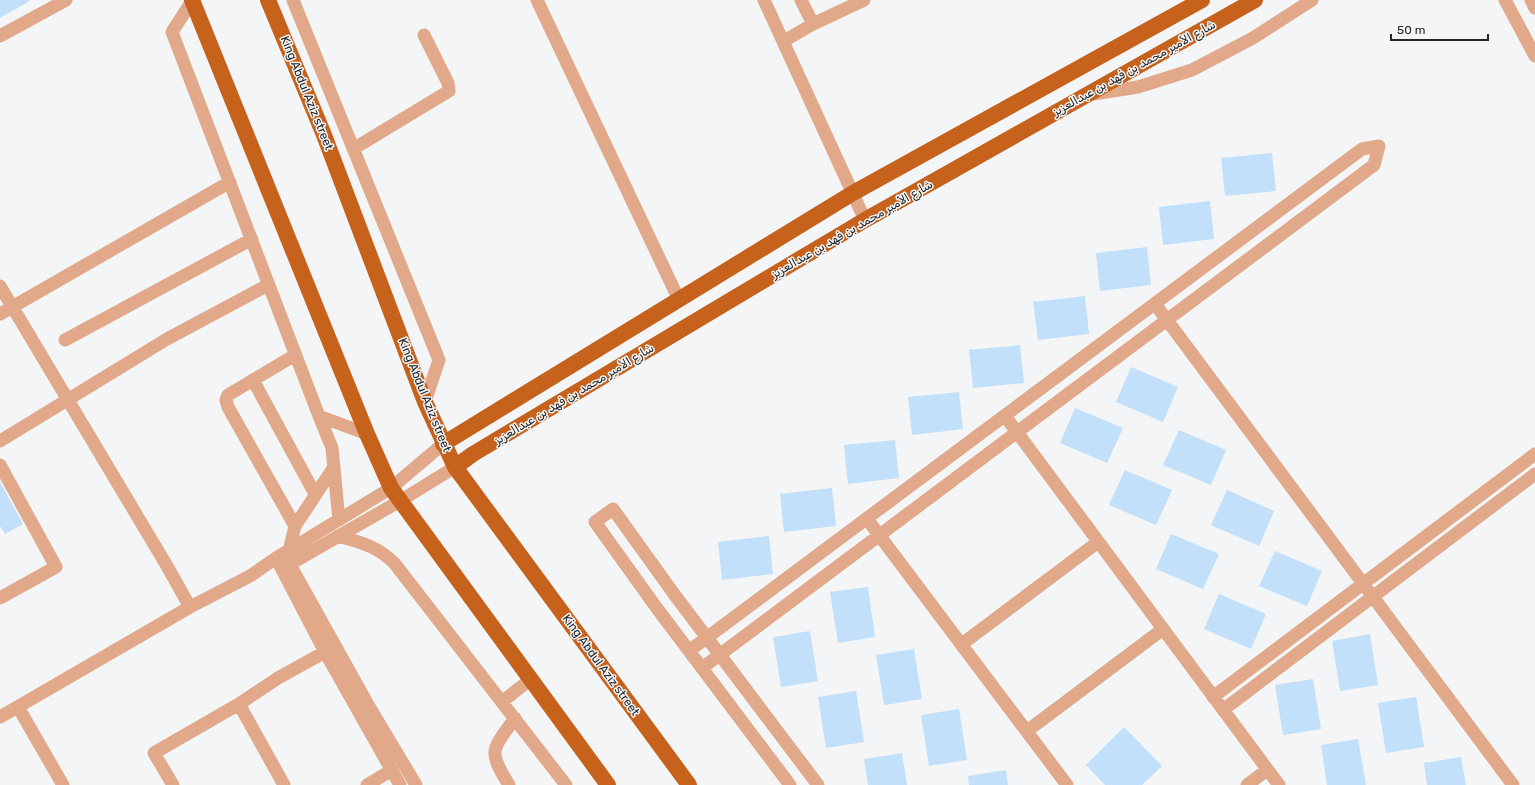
<svg xmlns="http://www.w3.org/2000/svg" width="1535" height="785" font-family="Rubik,Cairo,sans-serif">
  <style>
    .building { fill: #c2e0f9 }
    .lines { fill: none; stroke-linecap: round; stroke-linejoin: round }
    .minor { stroke: #e1a889; stroke-width: 13 }
    .major { stroke: #c7621c; stroke-width: 16 }
    .labels { text-anchor: middle; stroke-width: 3; stroke-linejoin: round; paint-order: stroke }
    .street-label { font-size: 12px; fill: #232425; stroke: #f3f5f6 }
  </style>
  <rect width="100%" height="100%" fill="#f3f5f6"/>
  <path class="building" d="M0,0H31L0,18Z
    M1272,153L1276,191L1225,196L1221,158Z
    M1210,201L1214,239L1163,245L1159,207Z
    M1147,247L1151,285L1100,291L1096,253Z
    M1085,296L1089,334L1038,340L1033,302Z
    M1020,345L1024,383L973,388L969,350Z
    M1131,367L1178,387L1163,422L1116,402Z
    M959,392L963,429L912,435L908,397Z
    M1075,408L1123,428L1107,463L1060,443Z
    M1179,430L1226,450L1211,485L1163,465Z
    M895,440L899,478L848,484L844,445Z
    M1125,470L1172,490L1156,525L1109,505Z
    M0,482L23,524L5,534L0,526Z
    M832,488L836,526L784,532L780,494Z
    M1227,490L1274,511L1259,546L1211,525Z
    M1171,534L1219,554L1203,589L1156,569Z
    M769,536L773,574L722,580L718,542Z
    M1275,551L1322,571L1307,606L1259,586Z
    M868,587L875,637L838,643L830,592Z
    M1219,594L1266,614L1251,649L1204,629Z
    M810,631L818,681L781,687L773,637Z
    M1370,634L1378,685L1340,691L1332,641Z
    M914,649L922,699L884,705L876,655Z
    M1313,679L1321,729L1283,735L1275,685Z
    M856,691L864,742L826,748L818,697Z
    M1416,697L1424,747L1386,753L1378,703Z
    M959,709L967,760L929,766L921,715Z
    M1124,727L1162,766L1142,785H1105L1086,765Z
    M1358,739L1366,785H1327L1321,745Z
    M902,753L907,785H868L864,759Z
    M1461,757L1466,785H1427L1424,763Z
    M1006,770L1008,785H969L968,776Z"/>
  <g class="lines">
    <path class="minor" d="M293,0L439,360L425,402
      M537,0L679,300
      M764,0L865,220
      M801,0L813,24
      M1505,0L1535,56
      M1531,0L1535,8
      M192,1L172,32L319,416L367,434
      M0,36L66,0
      M784,41L813,24L864,0
      M1093,94L1138,87L1192,70L1253,38L1312,0
      M353,149L449,91L448,83L424,35
      M0,286L167,566L190,607
      M1155,304L1513,785
      M0,314L230,182
      M65,340L252,239
      M295,355L228,395L226,400L228,407L295,526
      M253,380L315,494
      M319,416L332,448L339,520
      M1005,416L1279,785
      M0,441L167,339L268,285
      M0,465L56,567L0,598
      M867,519L1067,785
      M338,536C362,543 377,546 395,564L566,785
      M289,551L295,526L334,467
      M284,554L367,703L416,785
      M276,558L325,652L400,785
      M283,568L400,501L455,467
      M962,644L1098,542
      M689,651L1362,149L1379,146L1374,165L702,668
      M1213,697L1535,454
      M503,701L531,679
      M239,704L278,678L325,652
      M18,707L63,785
      M1223,710L1535,474
      M0,717L190,607L250,576L276,558L391,488L443,444
      M1027,731L1163,629
      M173,785L154,753L239,704L284,785
      M367,785L392,770
      M509,785C487,749 492,751 515,718
      M790,785L656,607L595,522L613,509L674,594L818,785
      M1247,785L1267,770"/>
    <path class="major" d="M192,0L367,434L391,488L608,785
      M268,0L324,135L425,402L455,467L689,785
      M443,444L853,193L1202,0
      M455,467L473,454L865,220L1255,0"/>
  </g>
  <g class="labels">
    <g class="street-label">
      <text transform="translate(1134 68) rotate(-29)" y="4">شارع الأمير محمد بن فهد بن عبدالعزيز</text>
      <text transform="translate(307 93) rotate(68)" y="4">King Abdul Aziz street</text>
      <text transform="translate(852 229) rotate(-30)" y="4">شارع الأمير محمد بن فهد بن عبدالعزيز</text>
      <text transform="translate(574 394) rotate(-31)" y="4">شارع الأمير محمد بن فهد بن عبدالعزيز</text>
      <text transform="translate(425 395) rotate(68)" y="4">King Abdul Aziz street</text>
      <text transform="translate(601 665) rotate(54)" y="4">King Abdul Aziz street</text>
    </g>
  </g>
  <path d="M1391 34v6h97v-6" fill="none" stroke="#232425" stroke-width="2"/>
  <text x="1397" y="34" font-size="12" fill="#232425" stroke="#f3f5f6" stroke-width="3" paint-order="stroke">50 m</text>
</svg>
